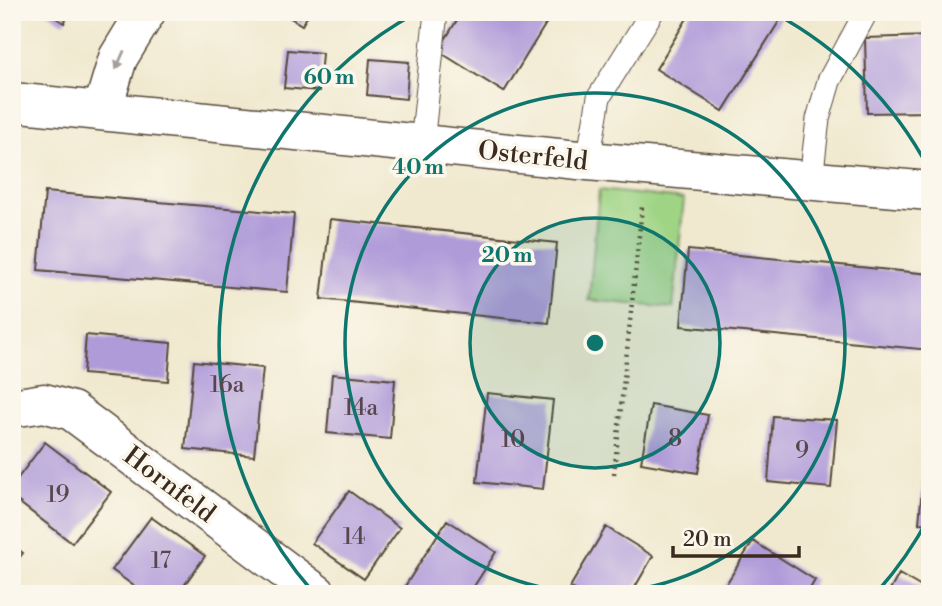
<svg xmlns="http://www.w3.org/2000/svg" width="942" height="606" font-family="'Libre Bodoni',serif">
  <style>
    .green { fill: #9fd485; stroke: #6d7f52; stroke-width: 2 }
    .building { fill: #b09bd9 }
    .lines { fill: none; stroke-linecap: round; stroke-linejoin: round }
    .lane-casing { stroke: #564739; stroke-width: 25 }
    .street-casing { stroke: #564739; stroke-width: 41 }
    .path { stroke: #564739; stroke-width: 4.5; stroke-dasharray: 2 5; stroke-linecap: butt }
    .lane { stroke: #fff; stroke-width: 23 }
    .street { stroke: #fff; stroke-width: 38 }
    .oneway { fill: #a79f9a }
    .ring { fill: none; stroke: #0f766e; stroke-width: 3.5 }
    .labels { text-anchor: middle; stroke-width: 7; stroke-linejoin: round; paint-order: stroke }
    .number-label { font-size: 23px; fill: #58464d }
    .street-label { font-size: 26px; fill: #3b2a1e; stroke: #fbf7ec }
    .centre { fill: #0f766e; stroke: #fbf7ec; stroke-width: 3.5 }
    .ring-label { font-size: 21px; text-anchor: middle; font-weight: bold; fill: #0f766e; stroke: #fbf7ec; stroke-width: 7; stroke-linejoin: round; paint-order: stroke }
  </style>
  <rect width="100%" height="100%" fill="#fbf7ec"/>
  <filter id="ink" filterUnits="userSpaceOnUse"><feTurbulence type="fractalNoise" baseFrequency=".0143" numOctaves="2"/><feDisplacementMap in="SourceGraphic" scale="14" xChannelSelector="R" yChannelSelector="G"/><feConvolveMatrix kernelMatrix="1 2 1 2 8 2 1 2 1" color-interpolation-filters="sRGB"/></filter>
  <filter id="wash" filterUnits="userSpaceOnUse"><feTurbulence type="fractalNoise" baseFrequency=".00686" numOctaves="4" result="noise"/><feDisplacementMap in="SourceGraphic" scale="28" xChannelSelector="R" yChannelSelector="G"/><feGaussianBlur stdDeviation="1.57" result="paint"/><feColorMatrix in="noise" values="0 0 0 0 0 0 0 0 0 0 0 0 0 0 0 0 0 1.4 0 .05"/><feComposite in="paint" operator="in"/></filter>
  <g filter="url(#wash)">
    <rect width="100%" height="100%" fill="#f0e9cf"/>
    <path class="green" d="M599,190L684,199L673,308L589,300Z"/>
    <g id="blocks">
      <path class="building" d="M47,12H70L64,23Z
        M281,12H310L302,25Z
        M462,12H553L504,92L438,51Z
        M691,12H785L723,111L656,69Z
        M930,36V112L867,113L865,38Z
        M288,50L322,53L319,91L284,88Z
        M370,59L409,62L406,99L367,95Z
        M45,192L294,214L287,292L38,270Z
        M330,219L557,243L549,323L321,299Z
        M688,250L930,274V350L681,326Z
        M86,335L171,343L168,381L83,374Z
        M194,361L263,368L254,456L185,449Z
        M332,374L395,380L390,439L327,433Z
        M487,393L553,400L543,489L477,482Z
        M651,405L708,415L698,473L641,463Z
        M773,416L837,420L831,488L768,482Z
        M45,442L111,492L72,543L12,497V486Z
        M925,454H930V524L919,523Z
        M349,491L400,528L364,579L312,543Z
        M151,517L205,556L178,594H145L112,570Z
        M447,520L496,552L469,594H400Z
        M606,527L653,556L631,594H581L570,587Z
        M753,541L815,580L807,594H720Z
        M12,545L23,553L12,567Z
        M899,574L930,592V594H888Z"/>
    </g>
  </g>
  <g filter="url(#ink)">
    <use href="#blocks" fill-opacity="0" stroke="#564739" stroke-width="2"/>
    <g class="lines">
      <g class="lane-casing">
        <path id="lane" d="M422,144L436,12
          M588,161L599,97L652,12
          M811,180L818,119L829,81L866,12"/>
      </g>
      <g class="street-casing">
        <path id="street" d="M12,102L588,161L930,191
          M102,111L118,58L146,12
          M12,408L44,403L72,411L317,594"/>
      </g>
      <path class="path" d="M614,474L642,207"/>
      <use href="#lane" class="lane"/>
      <use href="#street" class="street"/>
    </g>
    <defs><path id="oneway-solid" d="M-6-.8H1V-3.2L6.5 0L1 3.2V.8H-6Z" transform="scale(1.75)"/></defs>
    <use class="oneway" href="#oneway-solid" transform="translate(120 60) rotate(114)"/>
  </g>
  <circle cx="595" cy="343" r="125" fill="#0f766e" fill-opacity=".12"/>
  <g class="ring">
    <circle cx="595" cy="343" r="125"/>
    <circle cx="595" cy="343" r="250"/>
    <path d="M929 517A376 376 0 0 1 877 592M313 592A376 376 0 0 1 416 13M774 13A376 376 0 0 1 929 169"/>
  </g>
  <g class="labels">
    <g class="number-label">
      <text x="227" y="392">16a</text>
      <text x="361" y="415">14a</text>
      <text x="675" y="446">8</text>
      <text x="513" y="447">10</text>
      <text x="802" y="458">9</text>
      <text x="58" y="502">19</text>
      <text x="354" y="544">14</text>
      <text x="161" y="568">17</text>
    </g>
    <g class="street-label">
      <text transform="translate(533 155) rotate(6)" y="9">Osterfeld</text>
      <text transform="translate(170 484) rotate(37)" y="9">Hornfeld</text>
    </g>
  </g>
  <circle cx="595" cy="343" r="10" class="centre"/>
  <g class="ring-label">
    <text x="329" y="84">60 m</text>
    <text x="418" y="174">40 m</text>
    <text x="507" y="262">20 m</text>
  </g>
  <rect width="942" height="606" fill="none" stroke="#fbf7ec" stroke-width="42"/>
  <path d="M673 546v10h126v-10" fill="none" stroke="#3b2a1e" stroke-width="3.5"/>
  <text x="683" y="546" font-size="21" fill="#3b2a1e" stroke="#fbf7ec" stroke-width="5" paint-order="stroke">20 m</text>
</svg>
